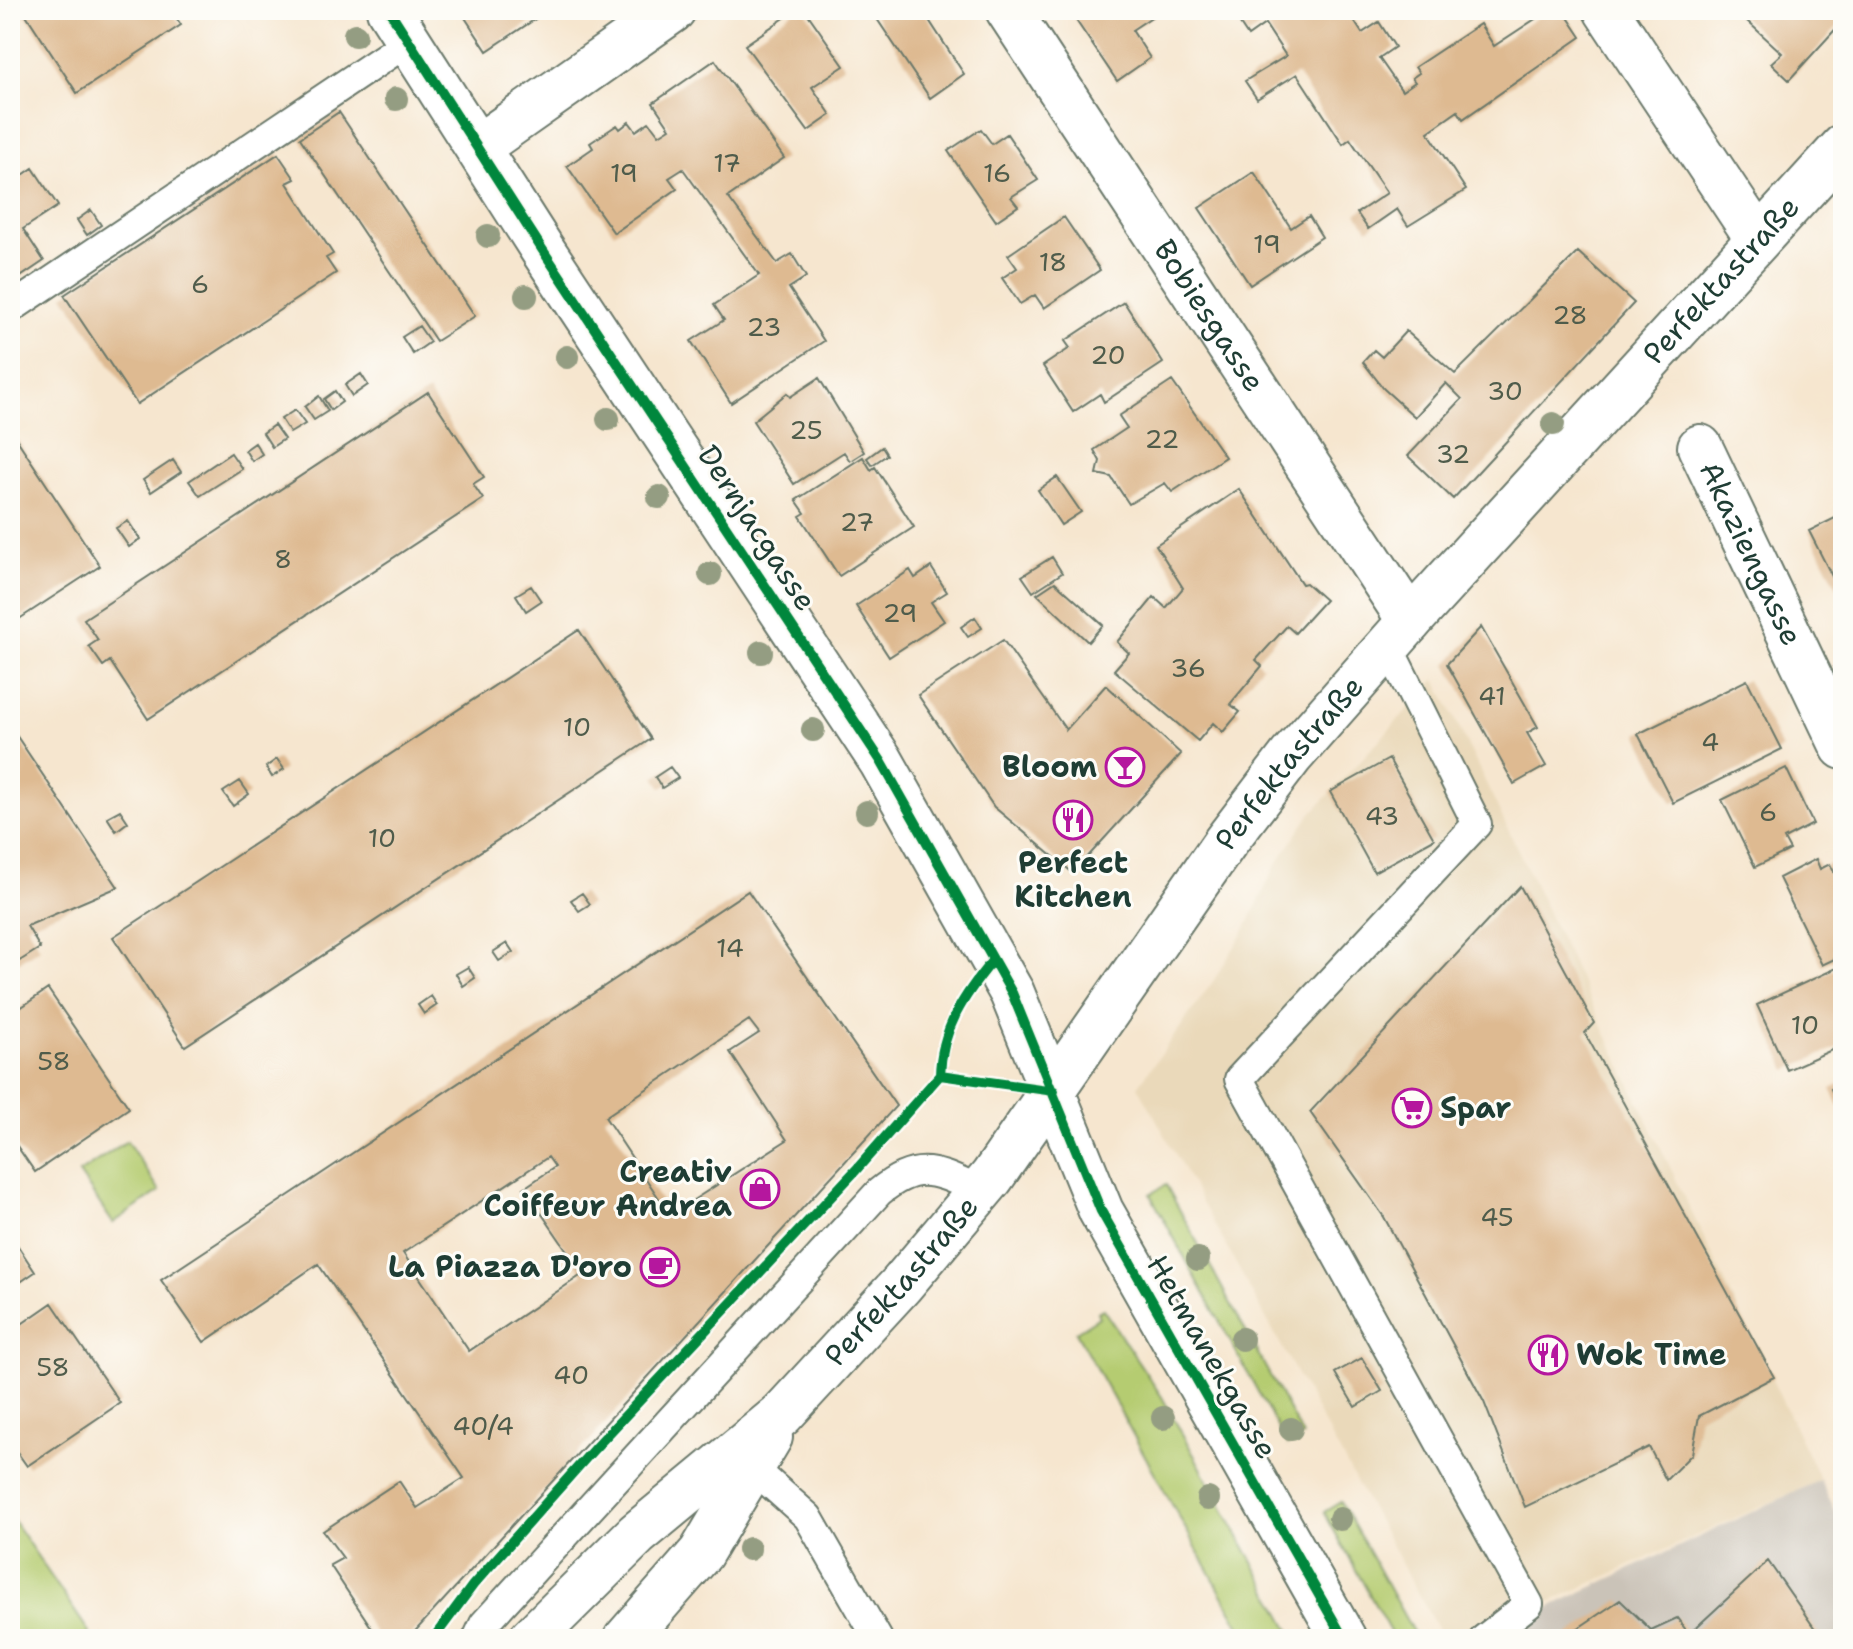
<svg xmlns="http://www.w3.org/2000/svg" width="1853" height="1649" font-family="'Shantell Sans',sans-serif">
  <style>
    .built { fill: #ead9ba }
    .industrial { fill: #cac3b8 }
    .green { fill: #b5cc71; stroke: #6a8452; stroke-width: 2 }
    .building { fill: #deba91; fill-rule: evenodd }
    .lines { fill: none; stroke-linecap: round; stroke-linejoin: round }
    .lane-casing { stroke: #6a786a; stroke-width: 32 }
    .street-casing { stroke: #6a786a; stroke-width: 48 }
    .primary-casing { stroke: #6a786a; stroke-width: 48 }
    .lane { stroke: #fff; stroke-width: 28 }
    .street { stroke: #fff; stroke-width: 44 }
    .primary { stroke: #fff; stroke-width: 44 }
    .cycleway-casing { stroke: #fdfcf7; stroke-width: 15 }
    .cycleway { stroke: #00873e; stroke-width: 10 }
    .tree { fill: #949d82 }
    .labels { text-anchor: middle; stroke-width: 6; stroke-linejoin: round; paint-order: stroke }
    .number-label { font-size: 26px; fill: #4f5c4b }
    .street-label { font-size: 30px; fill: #1f3d34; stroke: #fdfcf7 }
    .poi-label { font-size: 30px; font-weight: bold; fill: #1f3d34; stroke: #fdfcf7; text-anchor: end }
  </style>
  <rect width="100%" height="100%" fill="#fdfcf7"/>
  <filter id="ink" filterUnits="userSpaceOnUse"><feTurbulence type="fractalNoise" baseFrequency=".0125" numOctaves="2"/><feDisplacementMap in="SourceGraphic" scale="16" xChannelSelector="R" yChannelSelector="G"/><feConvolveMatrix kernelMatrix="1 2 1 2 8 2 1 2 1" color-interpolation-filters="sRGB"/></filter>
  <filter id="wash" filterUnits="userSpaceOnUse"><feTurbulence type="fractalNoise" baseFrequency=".006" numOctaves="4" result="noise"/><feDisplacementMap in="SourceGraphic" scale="32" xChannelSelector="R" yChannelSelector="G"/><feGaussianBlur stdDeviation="1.8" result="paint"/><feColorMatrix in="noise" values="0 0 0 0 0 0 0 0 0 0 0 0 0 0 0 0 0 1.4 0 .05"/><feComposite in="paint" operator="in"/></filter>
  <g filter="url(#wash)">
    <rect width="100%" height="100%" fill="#f6e6cf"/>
    <path class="built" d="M1436,679L1820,1480L1467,1639H1443L1138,1086L1212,983L1244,932L1275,867L1309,816Z"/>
    <path class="industrial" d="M1820,1480L1843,1528V1639H1507L1552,1606Z"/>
    <path class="green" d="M127,1141L160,1191L113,1223L79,1173Z
      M1166,1185L1303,1436L1287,1445L1150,1194Z
      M1103,1309L1162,1397L1295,1639H1247L1076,1332L1099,1317L1097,1312Z
      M1341,1502L1417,1639H1394L1324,1512Z
      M10,1516L89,1632L87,1639H10Z"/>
    <g id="blocks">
      <path class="building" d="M23,10H171L181,25L77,93Z
        M460,10H549L487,51Z
        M796,10H805L844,66L812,87L831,115L808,131L745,45Z
        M871,10H933L927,17L964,74L930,98Z
        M1069,10H1162L1132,30L1150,58L1117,81Z
        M1234,10H1347L1362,33L1379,22L1395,47L1379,58L1402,91L1415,82L1412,78L1419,73L1415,67L1480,24L1494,46L1549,10H1563L1581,37L1463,119L1458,111L1428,132L1466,190L1408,226L1397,209L1368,229L1357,213L1387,193L1350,139L1343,144L1297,74L1257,99L1245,81L1286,56L1265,24L1248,36L1232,12Z
        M1735,10H1843V21L1789,80L1771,63L1782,53Z
        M715,60L784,158L728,197L777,263L792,254L806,277L789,288L824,341L731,403L691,341L724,320L714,305L759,275L683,169L669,178L677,189L614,233L567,166L593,148L590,143L617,125L620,129L629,122L636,131L649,122L659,135L670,128L653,103Z
        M339,112L475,316L436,341L300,138Z
        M981,129L992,144L1007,134L1038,180L1011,197L1018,206L996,221L948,151Z
        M278,154L295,179L287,183L333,254L326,258L336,273L137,404L64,295Z
        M33,168L58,206L23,229L44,261L10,284V184Z
        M1254,172L1291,228L1309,216L1322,237L1250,285L1199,208Z
        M91,210L101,225L87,235L77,220Z
        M1064,217L1100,270L1044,308L1035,295L1020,304L1002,278L1017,268L1008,255Z
        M1578,252L1634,303L1453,499L1408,456L1462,399L1446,383L1415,417L1384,389L1363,362L1374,350L1382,357L1406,331L1455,374Z
        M1124,302L1163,363L1104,402L1100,394L1073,412L1043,366L1070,348L1065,341Z
        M419,326L430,342L413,354L402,337Z
        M361,374L368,385L352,396L345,385Z
        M819,378L864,452L850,461L844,452L794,484L753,421L787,393L790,397Z
        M1172,381L1225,457L1172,492L1165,483L1129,504L1111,477L1097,474L1100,461L1094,450L1127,428L1119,416Z
        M335,391L342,402L331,410L324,399Z
        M428,392L484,477L473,484L483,499L148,719L110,661L103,666L89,646L98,640L84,619Z
        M319,396L328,411L314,420L305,407Z
        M295,410L305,424L290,433L281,419Z
        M274,425L284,439L272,447L263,433Z
        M10,429L100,566L10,625Z
        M255,443L262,454L252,461L245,450Z
        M882,447L887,455L872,465L867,458Z
        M231,453L242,469L200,496L189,481Z
        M863,457L871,470L875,467L914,527L839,576L800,516L805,513L796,500Z
        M173,460L181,472L151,492L143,480Z
        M1057,477L1081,512L1061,525L1038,490Z
        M1239,489L1302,584L1306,583L1325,600L1295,633L1287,626L1256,660L1262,666L1230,704L1240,712L1223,732L1213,723L1198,741L1114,670L1129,653L1117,642L1154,597L1166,608L1183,588L1156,545Z
        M1843,514V598L1809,531Z
        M128,521L140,539L129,547L116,528Z
        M1052,557L1062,573L1033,592L1022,576Z
        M931,567L947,592L931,602L944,621L889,657L856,606L910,570L915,578Z
        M1055,582L1103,625L1088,642L1037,594Z
        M531,586L541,601L526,611L516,595Z
        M975,617L982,628L968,637L961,627Z
        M1481,627L1538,727L1527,733L1546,766L1514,784L1447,664Z
        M579,630L651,739L185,1046L113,937Z
        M1003,640L1066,730L1106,685L1181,754L1073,873L994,807L918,695Z
        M1747,680L1782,749L1673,803L1638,734Z
        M10,726L118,887L27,926L40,948L10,967Z
        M277,759L284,769L272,777L266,767Z
        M1389,759L1434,839L1374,872L1330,792Z
        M670,767L678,778L662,788L655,777Z
        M1786,768L1813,824L1784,839L1790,850L1755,867L1722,800Z
        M240,781L249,794L233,806L223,792Z
        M120,810L128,822L116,831L107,817Z
        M1816,859L1820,869L1830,864L1843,890V955L1822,965L1779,878Z
        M1520,886L1594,1023L1585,1033L1774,1377L1699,1416L1692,1454L1666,1480L1649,1447L1525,1507L1484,1402L1384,1217L1310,1112Z
        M748,891L896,1106L408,1639H379L330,1565L343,1558L323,1531L399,1481L417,1508L464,1478L318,1264L204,1342L161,1280ZM749,1020L759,1033L730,1052L787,1140L670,1215L605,1117ZM548,1157L555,1167L524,1188L583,1274L469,1351L403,1253Z
        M582,893L590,904L579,911L571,900Z
        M507,943L513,952L499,961L493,952Z
        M1843,965V1045L1787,1070L1757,1005Z
        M468,967L475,978L463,986L456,974Z
        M48,989L129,1108L35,1172L10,1136V1015Z
        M431,996L437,1005L424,1014L418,1005Z
        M1843,1083V1114L1831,1089Z
        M10,1234L35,1272L10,1289Z
        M52,1303L120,1403L27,1466L10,1442V1332Z
        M1362,1358L1382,1391L1355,1407L1335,1373Z
        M1768,1561L1822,1639H1562L1620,1600L1651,1630L1677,1618L1689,1634Z"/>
    </g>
  </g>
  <g filter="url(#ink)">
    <use href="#blocks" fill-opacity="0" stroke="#6a786a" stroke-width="2"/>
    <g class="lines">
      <g class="lane-casing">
        <path id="lane" d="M10,309L409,41
          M1388,646L1477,824L1239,1079L1529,1604L1484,1639
          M754,1469L808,1517L878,1639
          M477,1639L484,1624L879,1192C920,1158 938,1173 981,1191"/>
      </g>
      <g class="street-casing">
        <g id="street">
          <path d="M389,10L542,249L881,761L1012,993L1101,1211L1344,1639"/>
          <path id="s1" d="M1008,10L1410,621"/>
          <path d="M1606,10L1758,239"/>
          <path d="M478,147L673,10"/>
          <path id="s2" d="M1700,447L1843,747"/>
        </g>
      </g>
      <g class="primary-casing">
        <g id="primary">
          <path id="s3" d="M531,1639L637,1534L782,1414L901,1285L992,1177L1226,841L1291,756L1410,621L1843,147"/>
          <path d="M626,1639L701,1553L770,1437"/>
        </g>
      </g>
      <use href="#lane" class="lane"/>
      <use href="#street" class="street"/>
      <use href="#primary" class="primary"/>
      <g class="cycleway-casing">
        <path id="cycleway" d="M389,10L542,249L881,761L1012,993L1101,1211L1344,1639
          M940,1075L1054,1091
          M433,1639L473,1585L594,1449L856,1170L940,1075C941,1029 965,994 993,960"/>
      </g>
      <use href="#cycleway" class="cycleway"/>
    </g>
    <g class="tree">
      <circle cx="355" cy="35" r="12"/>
      <circle cx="396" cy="99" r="12"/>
      <circle cx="488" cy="236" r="12"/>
      <circle cx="526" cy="296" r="12"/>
      <circle cx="567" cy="357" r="12"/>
      <circle cx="608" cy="419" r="12"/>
      <circle cx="1553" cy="424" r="12"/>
      <circle cx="659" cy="497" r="12"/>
      <circle cx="710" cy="574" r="12"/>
      <circle cx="761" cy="652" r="12"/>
      <circle cx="813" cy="730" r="12"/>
      <circle cx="867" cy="812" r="12"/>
      <circle cx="1198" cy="1259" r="12"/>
      <circle cx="1242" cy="1339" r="12"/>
      <circle cx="1163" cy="1418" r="12"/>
      <circle cx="1291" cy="1429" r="12"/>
      <circle cx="1208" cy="1499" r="12"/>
      <circle cx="1340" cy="1519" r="12"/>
      <circle cx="749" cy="1549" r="12"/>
    </g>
  </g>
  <defs>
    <g id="bar-ring" transform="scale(2)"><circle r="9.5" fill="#fdfcf7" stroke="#b5179e" stroke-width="1.5"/><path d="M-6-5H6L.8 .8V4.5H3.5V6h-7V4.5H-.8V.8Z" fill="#b5179e"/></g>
    <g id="restaurant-ring" transform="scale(2)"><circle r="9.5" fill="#fdfcf7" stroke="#b5179e" stroke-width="1.5"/><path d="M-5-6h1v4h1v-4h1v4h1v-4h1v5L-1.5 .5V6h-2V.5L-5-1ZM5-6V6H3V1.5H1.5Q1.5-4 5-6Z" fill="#b5179e"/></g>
    <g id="supermarket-ring" transform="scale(2)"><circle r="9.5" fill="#fdfcf7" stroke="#b5179e" stroke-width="1.5"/><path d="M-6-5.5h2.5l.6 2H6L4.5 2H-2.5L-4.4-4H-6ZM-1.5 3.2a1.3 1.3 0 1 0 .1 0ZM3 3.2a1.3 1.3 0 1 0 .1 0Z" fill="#b5179e"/></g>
    <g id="shop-ring" transform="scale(2)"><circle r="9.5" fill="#fdfcf7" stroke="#b5179e" stroke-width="1.5"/><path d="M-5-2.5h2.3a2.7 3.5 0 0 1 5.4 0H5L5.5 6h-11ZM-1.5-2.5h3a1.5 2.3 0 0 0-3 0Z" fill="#b5179e"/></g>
    <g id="cafe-ring" transform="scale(2)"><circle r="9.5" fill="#fdfcf7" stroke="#b5179e" stroke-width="1.5"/><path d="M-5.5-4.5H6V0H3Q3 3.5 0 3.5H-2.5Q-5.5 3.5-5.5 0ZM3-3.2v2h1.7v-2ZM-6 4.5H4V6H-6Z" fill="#b5179e"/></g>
  </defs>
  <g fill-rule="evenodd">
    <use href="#bar-ring" x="1125" y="767"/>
    <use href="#restaurant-ring" x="1073" y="820"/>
    <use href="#supermarket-ring" x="1412" y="1108"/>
    <use href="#shop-ring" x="760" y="1189"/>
    <use href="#cafe-ring" x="660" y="1267"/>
    <use href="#restaurant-ring" x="1548" y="1355"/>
  </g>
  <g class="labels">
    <g class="number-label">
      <text x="727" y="172">17</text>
      <text x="624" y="182">19</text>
      <text x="997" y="182">16</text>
      <text x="1267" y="253">19</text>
      <text x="1053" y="271">18</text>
      <text x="200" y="293">6</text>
      <text x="1570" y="324">28</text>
      <text x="764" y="336">23</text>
      <text x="1108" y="364">20</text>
      <text x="1505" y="400">30</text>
      <text x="806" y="439">25</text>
      <text x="1162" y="448">22</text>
      <text x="1453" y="463">32</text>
      <text x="857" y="531">27</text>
      <text x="283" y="568">8</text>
      <text x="900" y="622">29</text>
      <text x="1188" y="677">36</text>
      <text x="1492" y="705">41</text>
      <text x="577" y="736">10</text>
      <text x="1710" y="751">4</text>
      <text x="1768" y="821">6</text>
      <text x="1382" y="825">43</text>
      <text x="382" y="847">10</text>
      <text x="730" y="957">14</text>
      <text x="1805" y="1034">10</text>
      <text x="54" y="1070">58</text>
      <text x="1497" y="1226">45</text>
      <text x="53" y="1376">58</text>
      <text x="571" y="1384">40</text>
      <text x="483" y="1435">40/4</text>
    </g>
    <g class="street-label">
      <text dy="10" stroke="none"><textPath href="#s3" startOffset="1812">Perfektastraße</textPath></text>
      <text dy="10" stroke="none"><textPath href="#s1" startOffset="366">Bobiesgasse</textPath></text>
      <text transform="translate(757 528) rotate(57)" y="10">Dernjacgasse</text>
      <text dy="10" stroke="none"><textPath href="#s2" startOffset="118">Akaziengasse</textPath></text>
      <text dy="10" stroke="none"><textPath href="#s3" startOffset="1164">Perfektastraße</textPath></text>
      <text dy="10" stroke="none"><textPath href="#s3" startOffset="516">Perfektastraße</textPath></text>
      <text transform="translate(1212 1357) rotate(60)" y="10">Hetmanekgasse</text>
    </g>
    <g class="poi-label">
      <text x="1097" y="777">Bloom</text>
      <text x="1073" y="873" text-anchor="middle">Perfect<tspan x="1073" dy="34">Kitchen</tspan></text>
      <text x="1440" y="1118" text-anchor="start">Spar</text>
      <text x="732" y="1182">Creativ<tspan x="732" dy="34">Coiffeur Andrea</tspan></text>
      <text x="632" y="1277">La Piazza D'oro</text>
      <text x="1576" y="1365" text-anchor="start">Wok Time</text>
    </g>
  </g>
  <rect width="1853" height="1649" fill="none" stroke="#fdfcf7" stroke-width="40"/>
</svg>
